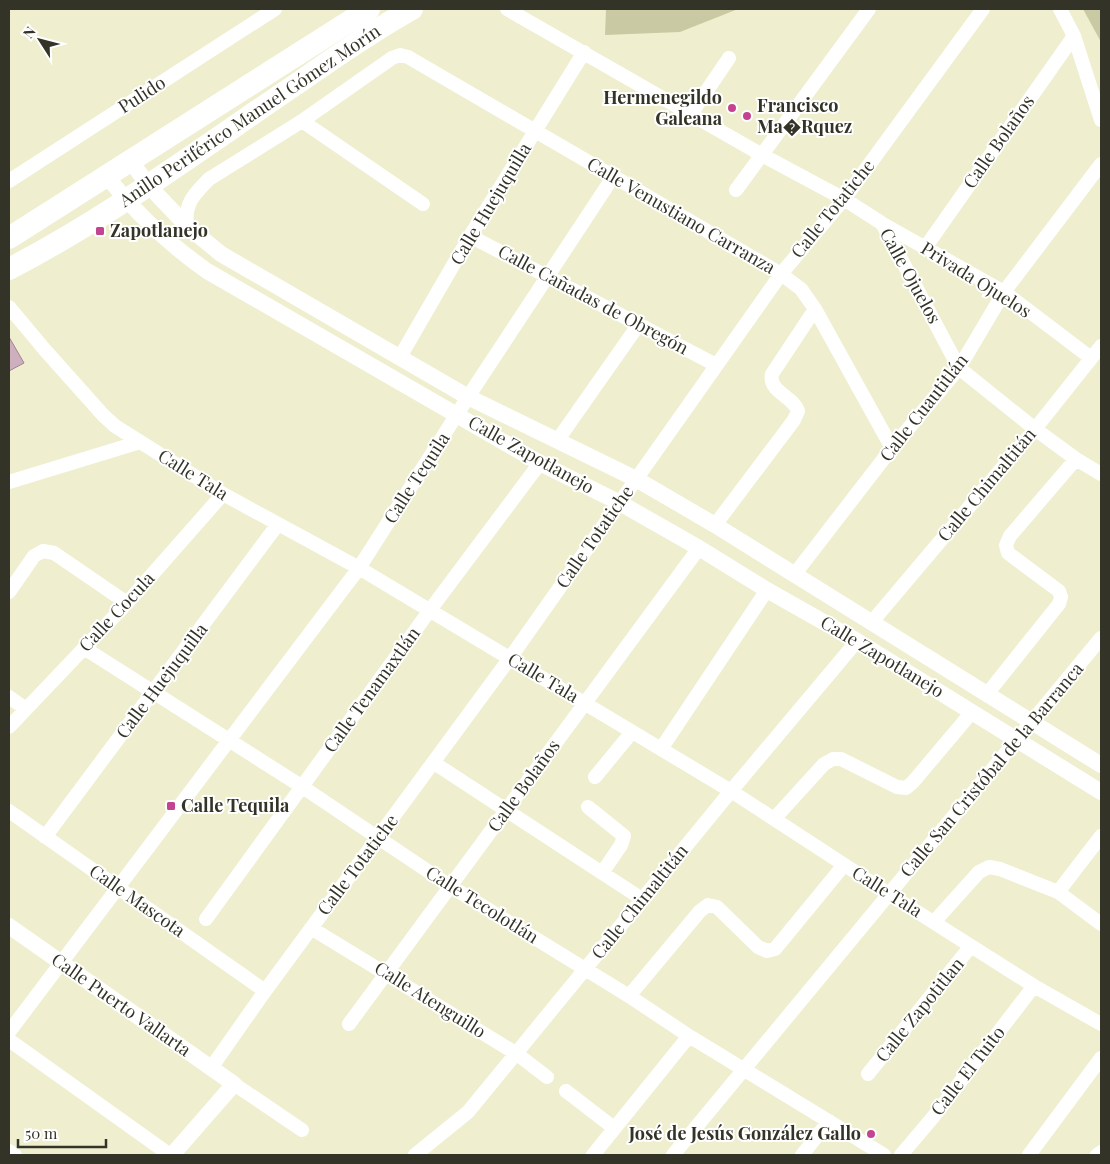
<svg xmlns="http://www.w3.org/2000/svg" width="1110" height="1164" font-family="'Playfair Display',serif">
  <style>
    .green { fill: #c9c9a3 }
    .building { fill: #cdafbe; stroke: #a08392 }
    .lines { fill: none; stroke-linecap: round; stroke-linejoin: round }
    .minor { stroke: #fff; stroke-width: 14 }
    .tertiary { stroke: #fff; stroke-width: 16 }
    .trunk { stroke: #fff; stroke-width: 22 }
    .poi-dot { fill: #c24491; stroke: #fff; stroke-width: 2 }
    .labels { text-anchor: middle; stroke-width: 4; stroke-linejoin: round; paint-order: stroke }
    .street-label { font-size: 18px; fill: #333327; stroke: #fff }
    .poi-label { font-size: 18px; font-weight: bold; fill: #333327; stroke: #fff; text-anchor: start }
  </style>
  <rect width="100%" height="100%" fill="#efefcf"/>
  <path class="green" d="M606,9H738L680,32L605,35Z
    M1083,9H1101V42Z"/>
  <path class="building" d="M9,337L24,363L9,371Z"/>
  <g class="lines">
    <path class="minor" d="M507,9L762,155L844,199L883,224L1004,292L1091,358
      M1060,9L1074,36L1101,120
      M691,114L729,58
      M302,121L423,204
      M9,181L275,9
      M736,190L869,9
      M883,225L959,368L1035,429L1076,459L1101,474
      M187,226C184,204 194,194 209,179L302,121L392,58L400,55L408,57L781,274L801,289L815,309L892,448
      M470,236L716,365
      M925,248L1074,36
      M9,307L45,350L103,415L115,426L223,494L359,568L731,791L889,894L1034,986L1101,1024
      M400,357L470,236L584,52
      M557,441L639,324
      M9,482L140,442
      M715,525L794,420L798,411C793,396 768,392 772,374L815,309
      M794,575L892,448L959,368L1004,292L1101,164
      M9,592L34,556L43,551L54,553L127,603
      M871,623L1035,429L1101,346
      M84,648L301,786L450,886L629,996L689,1036L884,1155
      M987,694L1059,604L1061,597L1059,591L1008,553L1006,545L1010,536L1076,459
      M9,697L26,709
      M9,727L127,603L223,494
      M661,749L767,590
      M434,763L642,899
      M595,777L632,732
      M588,807L624,836L621,845L602,873
      M9,811L265,991
      M774,819L824,764L833,759H841L897,787L906,788L913,782L972,712
      M45,837L278,524
      M1058,892L1101,836
      M206,919L430,610L540,463
      M934,922L979,872L989,867L1000,869L1058,892L1101,924
      M311,928L517,1054L547,1077
      M629,996L700,911L708,905L717,907L758,947L767,951L775,949L844,865
      M349,1024L699,548
      M9,1032L359,568L468,397L613,177
      M9,1040L170,1155
      M211,1068L265,991L510,658L781,274L844,199L983,9
      M868,1074L971,946
      M234,1084L302,1130
      M566,1091L614,1128
      M9,1151L15,1155
      M415,1155L468,1112L731,791L857,641
      M593,1155L689,1036
      M673,1155L1101,638
      M802,1155L829,1121
      M901,1155L934,1116L1034,986
      M1029,1155L1101,1058
      M1097,1155L1101,1152"/>
    <path class="tertiary" d="M130,160L148,185L187,226L221,254L468,397L636,479L715,525L1101,765
      M106,175C135,213 169,244 207,271L540,463L620,503L699,548L767,590L857,641L1101,792
      M9,926L234,1084L172,1155"/>
    <path class="trunk" d="M9,238L369,9
      M9,269C111,216 203,147 298,83C335,57 373,31 412,9"/>
  </g>
  <g class="poi-dot">
    <circle cx="732" cy="108" r="5"/>
    <circle cx="747" cy="116" r="5"/>
    <rect x="95" y="226" width="10" height="10" rx="2.5"/>
    <rect x="166" y="801" width="10" height="10" rx="2.5"/>
    <circle cx="871" cy="1134" r="5"/>
  </g>
  <g class="labels">
    <g class="street-label">
      <text transform="translate(142 95) rotate(-33)" y="6">Pulido</text>
      <text transform="translate(250 116) rotate(-34)" y="6">Anillo Periférico Manuel Gómez Morín</text>
      <text transform="translate(999 142) rotate(-55)" y="6">Calle Bolaños</text>
      <text transform="translate(491 204) rotate(-59)" y="6">Calle Huejuquilla</text>
      <text transform="translate(833 209) rotate(-51)" y="6">Calle Totatiche</text>
      <text transform="translate(681 216) rotate(30)" y="6">Calle Venustiano Carranza</text>
      <text transform="translate(910 276) rotate(61)" y="6">Calle Ojuelos</text>
      <text transform="translate(976 280) rotate(32)" y="6">Privada Ojuelos</text>
      <text transform="translate(593 300) rotate(28)" y="6">Calle Cañadas de Obregón</text>
      <text transform="translate(924 408) rotate(-52)" y="6">Calle Cuautitlán</text>
      <text transform="translate(531 455) rotate(29)" y="6">Calle Zapotlanejo</text>
      <text transform="translate(193 475) rotate(32)" y="6">Calle Tala</text>
      <text transform="translate(417 478) rotate(-57)" y="6">Calle Tequila</text>
      <text transform="translate(987 485) rotate(-50)" y="6">Calle Chimaltitán</text>
      <text transform="translate(595 537) rotate(-55)" y="6">Calle Totatiche</text>
      <text transform="translate(117 612) rotate(-47)" y="6">Calle Cocula</text>
      <text transform="translate(882 657) rotate(31)" y="6">Calle Zapotlanejo</text>
      <text transform="translate(543 678) rotate(31)" y="6">Calle Tala</text>
      <text transform="translate(162 681) rotate(-53)" y="6">Calle Huejuquilla</text>
      <text transform="translate(372 690) rotate(-54)" y="6">Calle Tenamaxtlán</text>
      <text transform="translate(992 770) rotate(-50)" y="6">Calle San Cristóbal de la Barranca</text>
      <text transform="translate(524 786) rotate(-54)" y="6">Calle Bolaños</text>
      <text transform="translate(358 865) rotate(-53)" y="6">Calle Totatiche</text>
      <text transform="translate(887 892) rotate(32)" y="6">Calle Tala</text>
      <text transform="translate(137 901) rotate(35)" y="6">Calle Mascota</text>
      <text transform="translate(640 902) rotate(-51)" y="6">Calle Chimaltitán</text>
      <text transform="translate(482 905) rotate(32)" y="6">Calle Tecolotlán</text>
      <text transform="translate(430 1000) rotate(32)" y="6">Calle Atenguillo</text>
      <text transform="translate(121 1005) rotate(35)" y="6">Calle Puerto Vallarta</text>
      <text transform="translate(920 1010) rotate(-51)" y="6">Calle Zapotitlan</text>
      <text transform="translate(968 1071) rotate(-52)" y="6">Calle El Tuito</text>
    </g>
    <g class="poi-label">
      <text x="722" y="104" text-anchor="end">Hermenegildo<tspan x="722" dy="21">Galeana</tspan></text>
      <text x="757" y="112">Francisco<tspan x="757" dy="21">Ma�Rquez</tspan></text>
      <text x="110" y="237">Zapotlanejo</text>
      <text x="181" y="812">Calle Tequila</text>
      <text x="861" y="1140" text-anchor="end">José de Jesús González Gallo</text>
    </g>
  </g>
  <rect width="1110" height="1164" fill="none" stroke="#333327" stroke-width="20"/>
  <g transform="translate(40 40) rotate(306)" stroke="#ffffff" stroke-width="4" paint-order="stroke">
  <path d="M0-4L9 19L0 12L-9 19Z" fill="#333327"/>
  <text y="-8" font-size="14" font-weight="bold" text-anchor="middle" fill="#333327">N</text>
  </g>
  <path d="M18 1139v8h88v-8" fill="none" stroke="#333327" stroke-width="2.5"/>
  <text x="25" y="1139" font-size="15" fill="#333327" stroke="#ffffff" stroke-width="4" paint-order="stroke">50 m</text>
</svg>
